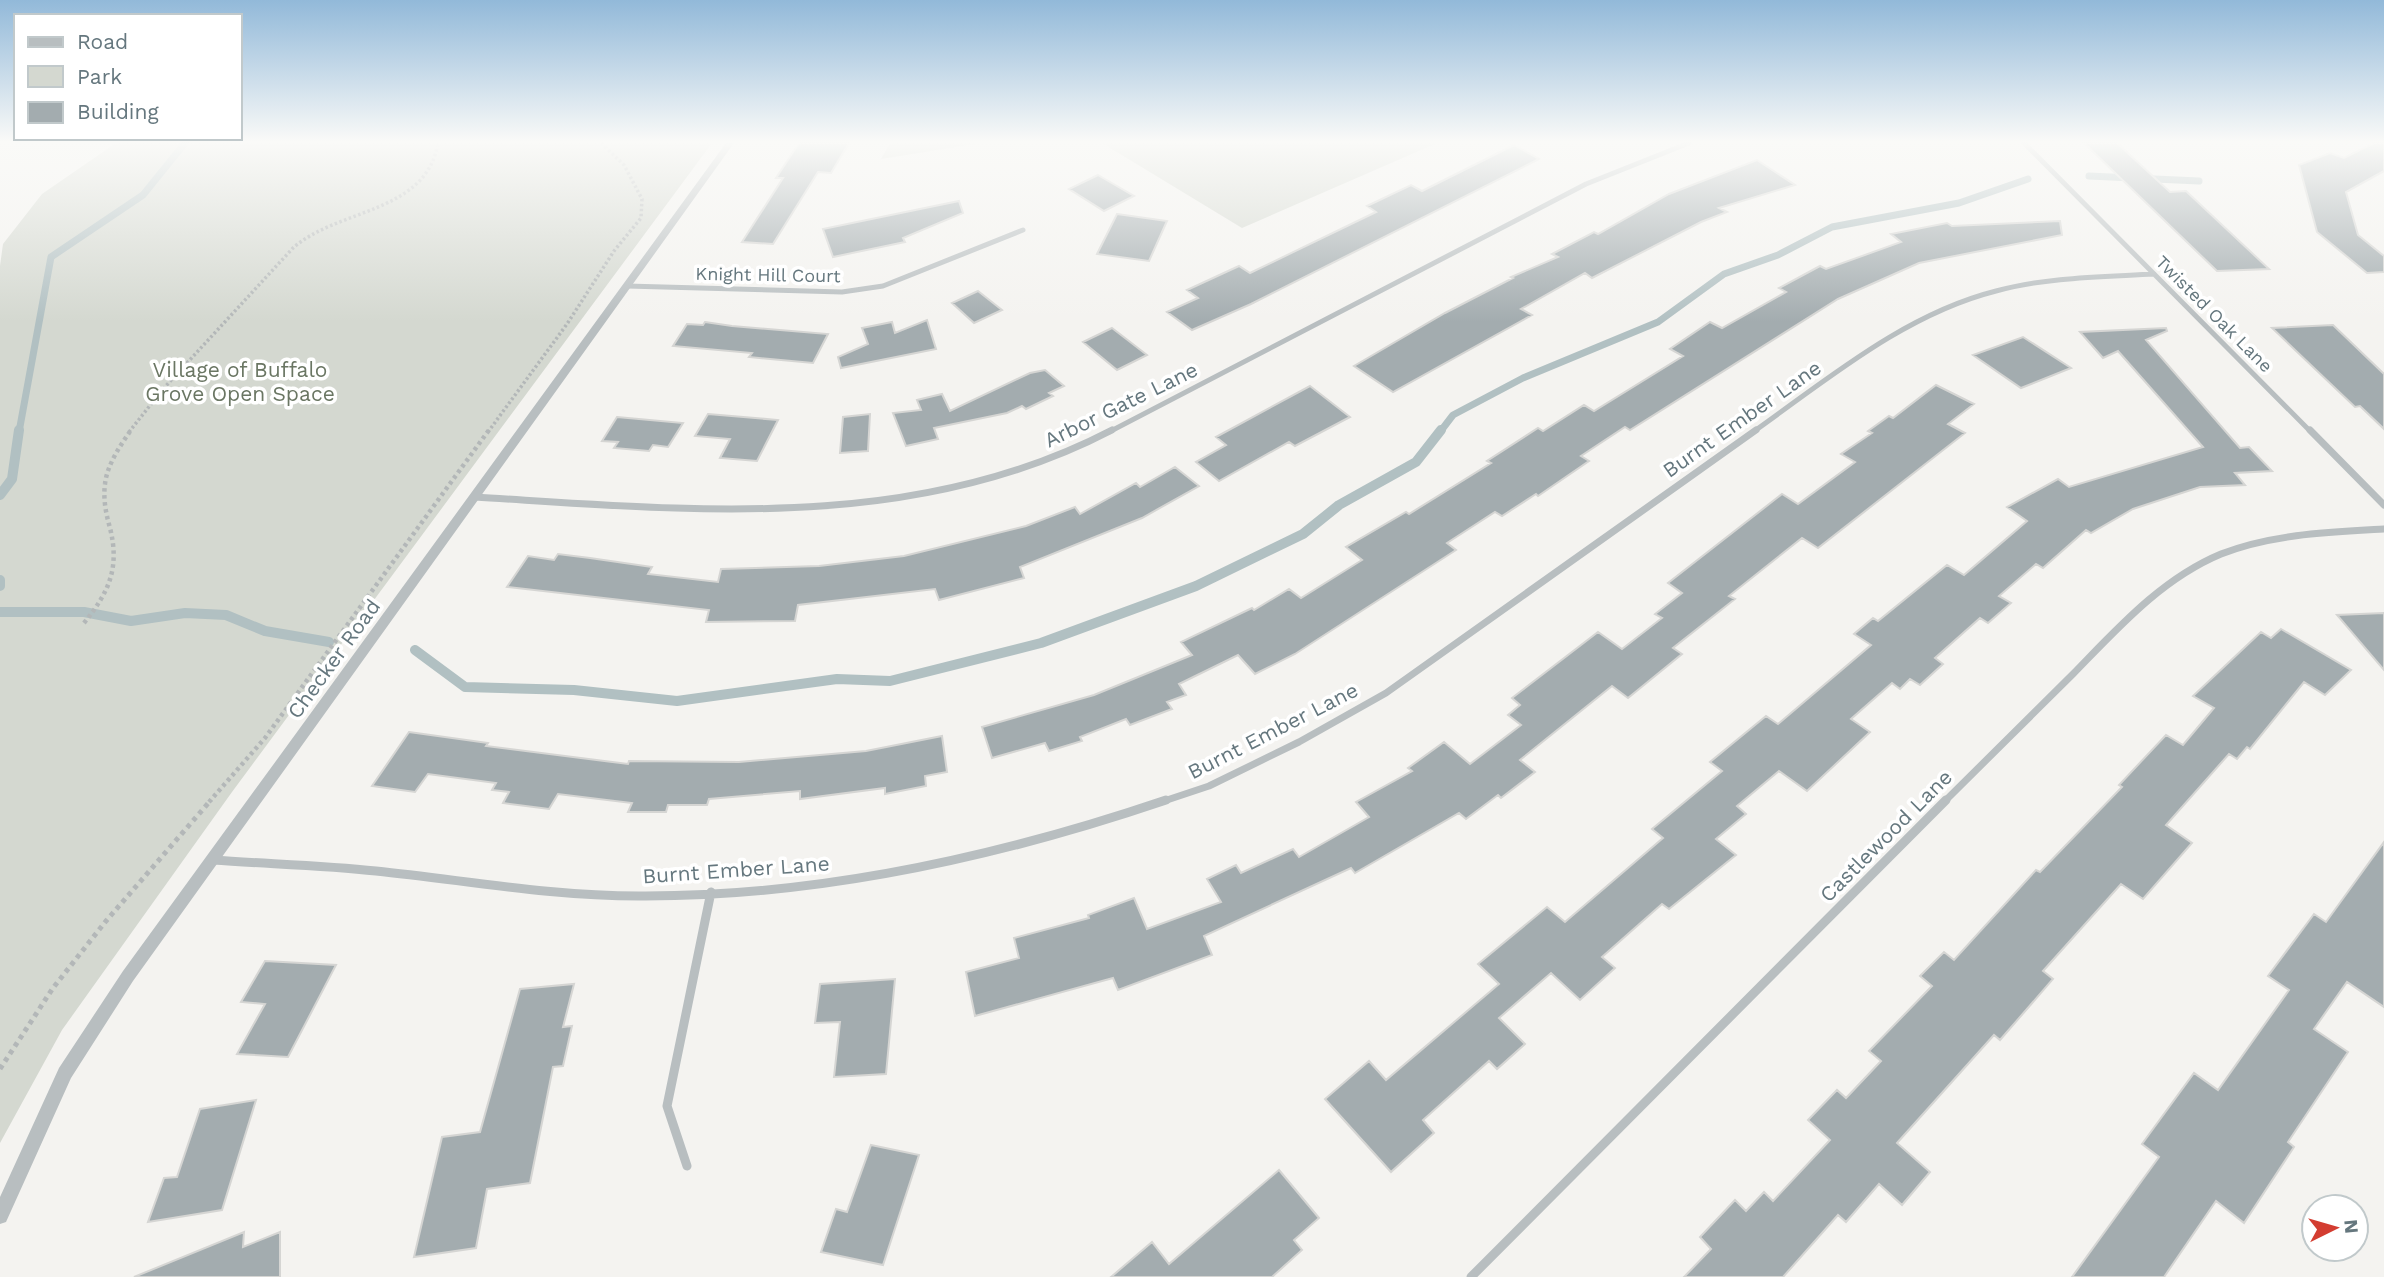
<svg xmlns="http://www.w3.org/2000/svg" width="2384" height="1277" font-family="'Work Sans',sans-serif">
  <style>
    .green { fill: #d4d8d0 }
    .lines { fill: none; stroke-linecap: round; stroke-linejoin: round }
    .stream-far1 { stroke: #b1c0c2; stroke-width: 7 }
    .stream { stroke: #b1c0c2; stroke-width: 10 }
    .building { fill: #a3acaf; stroke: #d5d5d3; stroke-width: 2 }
    .path-far2 { stroke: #b3b7b8; stroke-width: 3.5; stroke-dasharray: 2.5 2.5; stroke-linecap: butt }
    .path-far1 { stroke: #b3b7b8; stroke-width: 4.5; stroke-dasharray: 3.5 3.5; stroke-linecap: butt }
    .path { stroke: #b3b7b8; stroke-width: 5; stroke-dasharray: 4.5 4.5; stroke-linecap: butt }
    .minor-far2 { stroke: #b8bec0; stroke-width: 5 }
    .minor-far1 { stroke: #b8bec0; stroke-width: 7 }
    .minor { stroke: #b8bec0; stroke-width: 9 }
    .tertiary { fill: #b8bec0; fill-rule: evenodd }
    .labels { text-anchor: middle; stroke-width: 7; stroke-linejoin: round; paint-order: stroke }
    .far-street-label { font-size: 18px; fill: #65777e; stroke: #fff }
    .park-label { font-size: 21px; fill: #6a7663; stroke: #fff }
    .street-label { font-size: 21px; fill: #65777e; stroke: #fff }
  </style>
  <rect width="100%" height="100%" fill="#f4f3f0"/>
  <path class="green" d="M116,143H712L232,792L62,1030L0,1143V266L3,244L42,194Z
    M890,143H981L881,159Z
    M1102,143H1437L1242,228Z"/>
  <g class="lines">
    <path class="stream-far1" d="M2089,176L2199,181
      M19,432L51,257L143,195L185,143
      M1440,432L1453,415L1523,378L1658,322L1724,274L1778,255L1832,227L1959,203L2028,179"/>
    <path class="stream" d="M0,495L12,479L19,430
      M0,580V586
      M0,612H84L131,621L185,613L226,615L265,631L329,642
      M415,650L465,687L574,690L677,701L837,679L890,681L1041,643L1196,586L1303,534L1339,505L1416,462L1441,430"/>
  </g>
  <path class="building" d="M799,143H849L831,173L818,172L773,244L742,242L783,178H776Z
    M2084,143H2117L2170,192L2186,191L2269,269L2217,271Z
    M2374,143H2384V171L2346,192L2358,235L2384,256V272L2367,273L2317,232L2299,165L2330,153L2344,158Z
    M1514,145L1539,159L1251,304L1192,330L1167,312L1198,298L1187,290L1239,266L1250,273L1376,212L1367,206L1411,185L1422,191Z
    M1757,160L1795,185L1719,208L1727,212L1701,222L1592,278L1585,273L1521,309L1532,315L1393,392L1354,366L1445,313L1513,278L1511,277L1558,257L1552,254L1594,232L1598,234L1669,194Z
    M1098,175L1134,196L1104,211L1069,189Z
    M959,201L963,213L903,238L905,242L833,257L823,229Z
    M1117,214L1167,221L1149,261L1097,254Z
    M2060,221L2062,235L1919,263L1838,299L1630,430L1625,427L1581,456L1589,461L1538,496L1536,494L1502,516L1495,512L1447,543L1456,550L1295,654L1255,674L1238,655L1179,684L1186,695L1167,702L1172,709L1130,725L1126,719L1080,737L1082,741L1049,751L1045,743L992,758L982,727L1094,695L1192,655L1181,642L1252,608L1254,610L1289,589L1301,598L1362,560L1346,547L1406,512L1409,514L1491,463L1487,461L1538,428L1543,431L1584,405L1594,411L1683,356L1670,349L1710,322L1722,328L1786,292L1779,288L1820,266L1826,269L1901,242L1891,234L1947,223L1952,226Z
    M978,291L1002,310L974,323L952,303Z
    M927,320L936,349L841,368L838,357L868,344L862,328L892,322L895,333Z
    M705,322L732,326L828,334L813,363L749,357L752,353L673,346L687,324L703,325Z
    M2333,325L2384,374V429L2360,406L2355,407L2272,328Z
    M1112,328L1125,338L1147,355L1117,370L1083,342Z
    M2166,328L2167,331L2146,340L2240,448L2249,447L2272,471L2235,473L2245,485L2200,487L2133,509L2091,533L2086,530L2043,568L2036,564L1999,596L2011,603L1988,623L1980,618L1935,658L1943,664L1920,685L1910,679L1900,689L1892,683L1851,719L1870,732L1807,791L1779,771L1737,806L1746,814L1716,839L1736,855L1669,909L1662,904L1602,957L1615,968L1580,1000L1551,973L1499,1018L1525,1044L1497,1069L1489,1061L1423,1120L1434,1133L1391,1172L1325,1099L1369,1061L1386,1080L1499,984L1478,964L1547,907L1565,922L1663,838L1652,829L1722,771L1710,762L1766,716L1778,724L1871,645L1854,634L1873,618L1878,621L1947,565L1964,575L2027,521L2007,507L2058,479L2069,487L2203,447L2118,351L2103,358L2080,332Z
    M2023,337L2071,368L2021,388L1973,355Z
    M1045,370L1064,386L1049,393L1053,396L1026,409L1022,406L1007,413L934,428L938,439L906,446L893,413L921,410L917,400L942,394L950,411L1030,373Z
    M1936,385L1974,404L1948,424L1965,433L1818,548L1802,538L1729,596L1735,599L1673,648L1682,654L1628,698L1612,686L1520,760L1535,772L1501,798L1498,795L1466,819L1459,813L1355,873L1351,868L1204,936L1212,955L1118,990L1113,978L975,1016L966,972L1019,958L1014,938L1089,918L1088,915L1134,898L1147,929L1221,902L1207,879L1236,865L1241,873L1293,849L1299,857L1369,817L1356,802L1412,771L1408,768L1444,742L1470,764L1521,725L1508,715L1520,705L1512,698L1598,632L1622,649L1662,618L1655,614L1682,593L1668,583L1782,494L1798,504L1855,462L1841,454L1872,433L1868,431L1889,416L1893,418Z
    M1310,386L1350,417L1295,446L1289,442L1219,481L1196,462L1226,445L1216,437Z
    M708,414L778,420L757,461L720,458L730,439L695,436Z
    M870,414L868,451L840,453L843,417Z
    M617,417L683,423L668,447L653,445L649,451L614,448L618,442L602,441Z
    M1175,467L1199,486L1142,518L1020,567L1024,578L939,600L935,589L798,605L795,621L706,622L709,610L507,587L528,556L554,560L558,554L590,558L652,567L648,574L718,582L721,569L819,566L904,556L1026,526L1075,507L1080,514L1136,483L1140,487Z
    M2384,613V670L2337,615Z
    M2281,629L2351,670L2325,695L2304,682L2250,749L2247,747L2237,759L2229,754L2166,825L2192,843L2143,899L2121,884L2043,971L2053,979L2000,1040L1994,1035L1897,1143L1930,1172L1902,1205L1879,1184L1846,1222L1838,1215L1783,1277H1684L1711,1249L1700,1237L1735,1200L1746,1211L1764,1192L1773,1201L1830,1140L1808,1120L1837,1090L1846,1098L1881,1061L1869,1051L1932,986L1920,976L1944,952L1954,960L2036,870L2040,872L2122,787L2119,785L2166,735L2183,745L2214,708L2193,696L2261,632L2271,638Z
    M409,732L488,743L486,746L628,764L629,761L739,762L866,751L942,736L947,772L925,776L926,786L885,794V788L800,799V791L709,799L707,805H668L666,812H628L632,803L558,794L549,809L503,803L509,792L492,790L496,783L428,774L415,792L372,786Z
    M2384,842V1007L2347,982L2314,1029L2348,1052L2288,1142L2294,1147L2244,1223L2216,1201L2164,1277H2072L2159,1157L2142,1144L2194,1073L2218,1090L2289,990L2268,976L2314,914L2326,922Z
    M265,961L336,965L288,1057L237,1054L265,1004L241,1002Z
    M895,979L886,1074L834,1077L840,1022L815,1023L820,984Z
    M574,984L563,1027L572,1026L563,1066L553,1067L530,1183L487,1189L476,1248L414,1257L442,1137L480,1132L520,989Z
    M256,1100L222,1210L148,1222L164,1178L177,1177L200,1109Z
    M871,1145L919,1155L883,1265L821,1252L836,1209L847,1212Z
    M1279,1170L1319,1218L1294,1240L1302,1250L1272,1277H1111L1152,1242L1169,1264Z
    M244,1232L243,1247L280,1232V1277H134Z"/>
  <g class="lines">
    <path class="path-far2" d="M129,432L163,389L293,248C338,208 426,214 438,143
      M488,432L567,324L614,251L641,218L642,199L624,165L601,143"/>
    <path class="path-far1" d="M84,623C109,592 120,568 110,528C106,514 103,499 105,484C107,465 120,446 131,430
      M209,802L265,738L489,430"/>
    <path class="path" d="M0,1069L53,988L106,921L211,800"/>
    <path class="minor-far2" d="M2024,143L2311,432
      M627,286L842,292L883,286L1023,230
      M1109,432L1586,184L1689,143
      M1753,432C1828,379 1905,314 1996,291C2047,277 2101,277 2154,274"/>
    <path class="minor-far1" d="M2310,430L2384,505
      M475,497C691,510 913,534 1112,430
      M1161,802L1209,786L1299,742L1386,693L1756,430
      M1944,802C1987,759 2030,717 2073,674C2117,629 2161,579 2221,554C2272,534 2330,532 2384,529"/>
    <path class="minor" d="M213,860C267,864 322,865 376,871C464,880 550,896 639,896C817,897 998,857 1166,800
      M687,1166L667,1106L711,892
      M1471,1277L1946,800"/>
    <path class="tertiary" d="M726,143H734L133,981L71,1078L6,1222L0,1224V1197L59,1068L123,971Z"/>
  </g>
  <linearGradient id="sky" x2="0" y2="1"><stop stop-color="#92b9d9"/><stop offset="0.44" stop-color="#fafaf8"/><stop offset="1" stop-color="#fafaf8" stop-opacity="0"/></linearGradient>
  <rect width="2384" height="322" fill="url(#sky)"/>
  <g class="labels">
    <g class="far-street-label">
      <text transform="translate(768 275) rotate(1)" y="6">Knight Hill Court</text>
      <text transform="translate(2214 314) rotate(45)" y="6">Twisted Oak Lane</text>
    </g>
    <g class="park-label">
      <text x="240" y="377">Village of Buffalo<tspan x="240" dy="24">Grove Open Space</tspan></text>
    </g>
    <g class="street-label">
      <text transform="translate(1121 405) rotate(-26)" y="7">Arbor Gate Lane</text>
      <text transform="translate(1742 419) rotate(-35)" y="7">Burnt Ember Lane</text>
      <text transform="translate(334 659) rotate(-54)" y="7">Checker Road</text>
      <text transform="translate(1273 731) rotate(-27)" y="7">Burnt Ember Lane</text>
      <text transform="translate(1886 836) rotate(-45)" y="7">Castlewood Lane</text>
      <text transform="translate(736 870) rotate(-4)" y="7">Burnt Ember Lane</text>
    </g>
  </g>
  <rect x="14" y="14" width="228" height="126" fill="#ffffff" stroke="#c1c9cb" stroke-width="2"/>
  <rect x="28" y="37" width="35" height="10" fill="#b8bec0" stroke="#c1c9cb" stroke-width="2"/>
  <text x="77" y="49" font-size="21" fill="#65777e">Road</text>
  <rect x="28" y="66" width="35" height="21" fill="#d4d8d0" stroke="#c1c9cb" stroke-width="2"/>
  <text x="77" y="84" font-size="21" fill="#65777e">Park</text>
  <rect x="28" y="102" width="35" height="21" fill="#a3acaf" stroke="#c1c9cb" stroke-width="2"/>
  <text x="77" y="119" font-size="21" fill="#65777e">Building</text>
  <g transform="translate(2335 1228) rotate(85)"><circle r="33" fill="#ffffff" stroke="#c1c9cb" stroke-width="2"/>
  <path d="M0-5L12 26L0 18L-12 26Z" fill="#d33d31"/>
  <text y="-10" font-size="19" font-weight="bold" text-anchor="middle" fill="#65777e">N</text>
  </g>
</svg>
